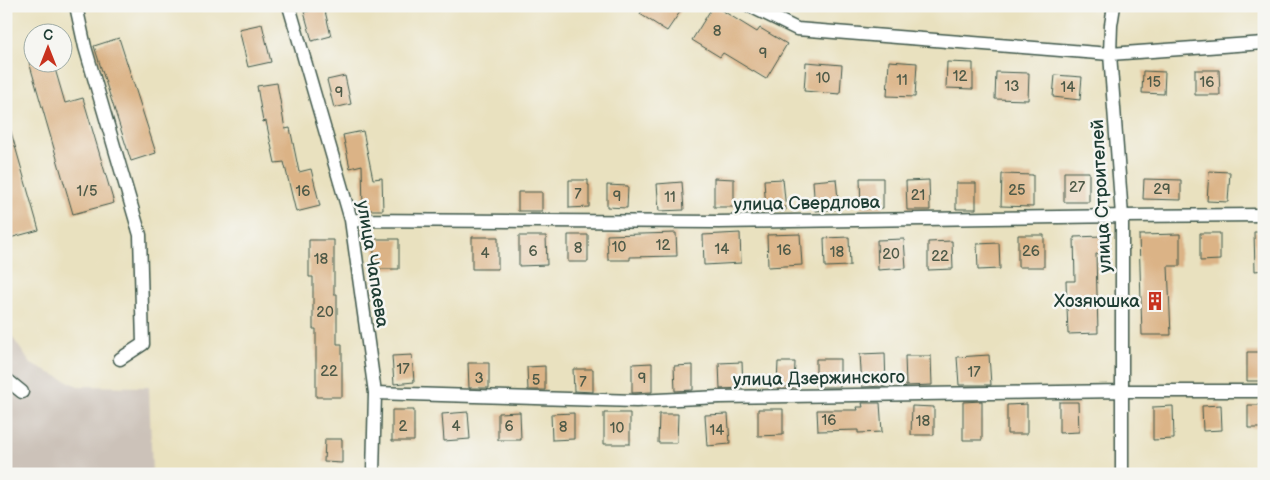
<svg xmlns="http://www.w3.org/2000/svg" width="1270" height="480" font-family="'Balsamiq Sans',sans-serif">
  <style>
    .industrial { fill: #ccc2b9 }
    .building { fill: #dbb386 }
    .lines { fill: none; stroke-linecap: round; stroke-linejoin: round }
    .street-casing { stroke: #3d5649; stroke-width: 15 }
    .street { stroke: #fff; stroke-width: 12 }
    .labels { text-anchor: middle; stroke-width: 5; stroke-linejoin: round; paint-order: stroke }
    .number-label { font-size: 15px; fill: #4e5a48 }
    .street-label { font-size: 18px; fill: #1f3d34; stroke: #f6f6f2 }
    .poi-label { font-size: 18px; fill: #1f3d34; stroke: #f6f6f2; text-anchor: end }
  </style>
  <rect width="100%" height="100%" fill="#f6f6f2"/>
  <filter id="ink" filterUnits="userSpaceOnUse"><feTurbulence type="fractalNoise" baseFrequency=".02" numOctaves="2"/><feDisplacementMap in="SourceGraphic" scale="10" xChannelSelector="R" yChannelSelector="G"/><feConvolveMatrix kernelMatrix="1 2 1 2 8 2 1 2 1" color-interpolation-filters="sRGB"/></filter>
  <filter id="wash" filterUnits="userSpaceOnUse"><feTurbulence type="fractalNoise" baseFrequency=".0096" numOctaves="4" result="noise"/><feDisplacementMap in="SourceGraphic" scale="20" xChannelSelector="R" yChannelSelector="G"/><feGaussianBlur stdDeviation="1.12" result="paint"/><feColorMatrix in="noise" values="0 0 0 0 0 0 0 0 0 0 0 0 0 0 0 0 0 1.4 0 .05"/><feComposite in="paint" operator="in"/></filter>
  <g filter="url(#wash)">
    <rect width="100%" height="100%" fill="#e9e1bf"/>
    <path class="industrial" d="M6,328L31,364L78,386L149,387L152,474H6Z"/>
    <g id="blocks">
      <path class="building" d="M645,6H684L667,31L640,14Z
        M713,6H715L757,32L760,28L787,44L766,79L723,53L720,57L692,40Z
        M324,7L331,36L312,41L304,12Z
        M262,24L271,62L248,67L239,29Z
        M119,38L156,153L131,161L94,46Z
        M889,61L917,63L915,97L887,96Z
        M29,62H53L65,103L83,98L114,203L73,214Z
        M806,62L842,65L840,94L804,91Z
        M947,62L973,63V89L946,88Z
        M1195,70H1219L1220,95H1195Z
        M1143,71L1165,72L1164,94L1142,93Z
        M996,72L1029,73L1028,100L995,99Z
        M1055,75L1082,77L1080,100L1053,97Z
        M345,76L351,104L334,108L327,80Z
        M277,83L285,129L290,128L299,172L311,169L320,206L296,212L284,162L275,163L266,121L263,122L257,86Z
        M9,125L39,230L6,239V126Z
        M363,131L373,179L382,178L383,210H363L362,165L350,168L343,135Z
        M1209,171L1230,172L1228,202L1207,201Z
        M1064,172H1089V202H1064Z
        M1002,174L1033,175V207L1001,206Z
        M714,178L734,179V207H714Z
        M860,178H883V208L861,209Z
        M783,179L786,210L766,211L764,180Z
        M836,179L839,209L815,211L813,181Z
        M1144,179L1181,180V200L1143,199Z
        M569,180H588V185H589V207L569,208Z
        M929,180L930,210H907L906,181Z
        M682,182L684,210L659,211L657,184Z
        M956,183H976V209H956Z
        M607,185L628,186L627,208L607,207Z
        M518,192H542V211H518Z
        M1254,232H1264V270L1255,271Z
        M676,233L677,256L630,257V260H608L607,235Z
        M740,233L741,263L704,265L703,235Z
        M1200,233H1220V260L1200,261Z
        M800,234L802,265L768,267L767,235Z
        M1180,234V266H1168L1171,335H1142L1139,235Z
        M568,235H588V262H568Z
        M1018,235H1044V267H1018Z
        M519,236H546L547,265L519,266Z
        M1103,236V253L1096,254L1098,333L1068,334L1066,281H1075L1074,237Z
        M472,237H498V269H472Z
        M849,237L850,266L825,267L824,238Z
        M374,239H399V269H374Z
        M904,239L906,268L878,270L877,240Z
        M309,240H334V294H337V344H342V397H316V329H313V277H309Z
        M952,241L953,269L928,270V242Z
        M999,243L1000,269L978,270L977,244Z
        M1247,352H1264V381H1247Z
        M885,353L886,386L862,387L860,354Z
        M412,355L414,382L394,384L392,356Z
        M989,355L991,385H959L957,357Z
        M905,356H931L932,385L906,386Z
        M816,359H840V387H816Z
        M742,362L743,388L720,389L719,363Z
        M778,362H795L794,387L777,386Z
        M468,363H489V388H469Z
        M652,363V392L632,393V364Z
        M693,365V390L675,391L674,366Z
        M545,366V390H528L527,367Z
        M573,369H593V392L574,391Z
        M982,401V440H963V402Z
        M1059,402H1078L1079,432L1059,433Z
        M862,403H880L882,432L858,433V430L818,431L817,410H858L857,407H863Z
        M1027,404V434H1007V405Z
        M1221,405L1222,430L1203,431L1202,406Z
        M1248,405H1264V428H1248Z
        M912,406L934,407V435H911Z
        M1173,406L1174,439L1153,440V407Z
        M758,409H783V435L758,436Z
        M392,410H414V441H392Z
        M468,412L470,439L444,441L442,414Z
        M520,412L521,440H498V413Z
        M574,413V439L552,440L551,414Z
        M604,413H630V444H604Z
        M659,414H678L677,443H658Z
        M728,414L730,444L707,446L705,415Z
        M325,439H342V463L324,462Z"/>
    </g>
  </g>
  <g filter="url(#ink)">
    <use href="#blocks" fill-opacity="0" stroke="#3d5649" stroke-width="1"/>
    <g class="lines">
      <g class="street-casing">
        <path id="street" d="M76,6L85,47L140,235L143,344L120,359
          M289,6L351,220L375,393L373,474
          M750,6L797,29L1110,54L1264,43
          M1114,6L1111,25L1110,54L1122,216V474
          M351,220L718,222L1122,216L1264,215
          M6,379L22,392
          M375,393L636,401L720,397L1122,391H1264"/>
      </g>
      <use href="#street" class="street"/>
    </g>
  </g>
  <defs>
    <g id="building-bare" transform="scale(1.5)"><path d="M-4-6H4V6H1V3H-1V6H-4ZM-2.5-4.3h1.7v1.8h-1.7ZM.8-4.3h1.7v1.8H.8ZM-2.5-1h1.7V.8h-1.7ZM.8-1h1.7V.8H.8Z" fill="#c8321e" stroke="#f6f6f2" stroke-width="2.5" paint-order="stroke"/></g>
  </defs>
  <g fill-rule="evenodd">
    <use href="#building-bare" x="1155" y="301"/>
  </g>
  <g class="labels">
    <g class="number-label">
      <text x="717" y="36">8</text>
      <text x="763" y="58">9</text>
      <text x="960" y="81">12</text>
      <text x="823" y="83">10</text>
      <text x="902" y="85">11</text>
      <text x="1154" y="87">15</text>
      <text x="1207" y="87">16</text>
      <text x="1012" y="91">13</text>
      <text x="1068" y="92">14</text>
      <text x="339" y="97">9</text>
      <text x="1077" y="192">27</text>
      <text x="1162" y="194">29</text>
      <text x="1017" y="195">25</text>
      <text x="87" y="196">1/5</text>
      <text x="303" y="196">16</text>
      <text x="578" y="199">7</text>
      <text x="918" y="200">21</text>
      <text x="617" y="201">9</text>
      <text x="670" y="202">11</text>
      <text x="663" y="250">12</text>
      <text x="619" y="252">10</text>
      <text x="578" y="253">8</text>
      <text x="722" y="254">14</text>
      <text x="784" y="255">16</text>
      <text x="533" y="256">6</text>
      <text x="1031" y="256">26</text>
      <text x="837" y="257">18</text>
      <text x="485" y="258">4</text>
      <text x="891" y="259">20</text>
      <text x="940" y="261">22</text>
      <text x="321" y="264">18</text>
      <text x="325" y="317">20</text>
      <text x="403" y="374">17</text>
      <text x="329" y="376">22</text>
      <text x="974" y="377">17</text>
      <text x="479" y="383">3</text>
      <text x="642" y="383">9</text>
      <text x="536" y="385">5</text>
      <text x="583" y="387">7</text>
      <text x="829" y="425">16</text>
      <text x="923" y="426">18</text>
      <text x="403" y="431">2</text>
      <text x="456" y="431">4</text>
      <text x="509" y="431">6</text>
      <text x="563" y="432">8</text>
      <text x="617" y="433">10</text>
      <text x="717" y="435">14</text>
    </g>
    <g class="street-label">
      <text transform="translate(1101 196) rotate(-93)" y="6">улица Строителей</text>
      <text transform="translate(807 203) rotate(-1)" y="6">улица Свердлова</text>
      <text transform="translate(373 264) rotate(81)" y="6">улица Чапаева</text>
      <text transform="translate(819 378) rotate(-1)" y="6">улица Дзержинского</text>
    </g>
    <g class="poi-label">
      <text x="1140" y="307">Хозяюшка</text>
    </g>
  </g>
  <rect width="1270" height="480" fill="none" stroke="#f6f6f2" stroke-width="25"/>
  <g transform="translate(48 48)"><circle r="24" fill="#f6f6f2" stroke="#a0aca6"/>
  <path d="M0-4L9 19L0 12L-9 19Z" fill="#c8321e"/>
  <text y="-8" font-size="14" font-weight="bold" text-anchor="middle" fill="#1f3d34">С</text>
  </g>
</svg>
